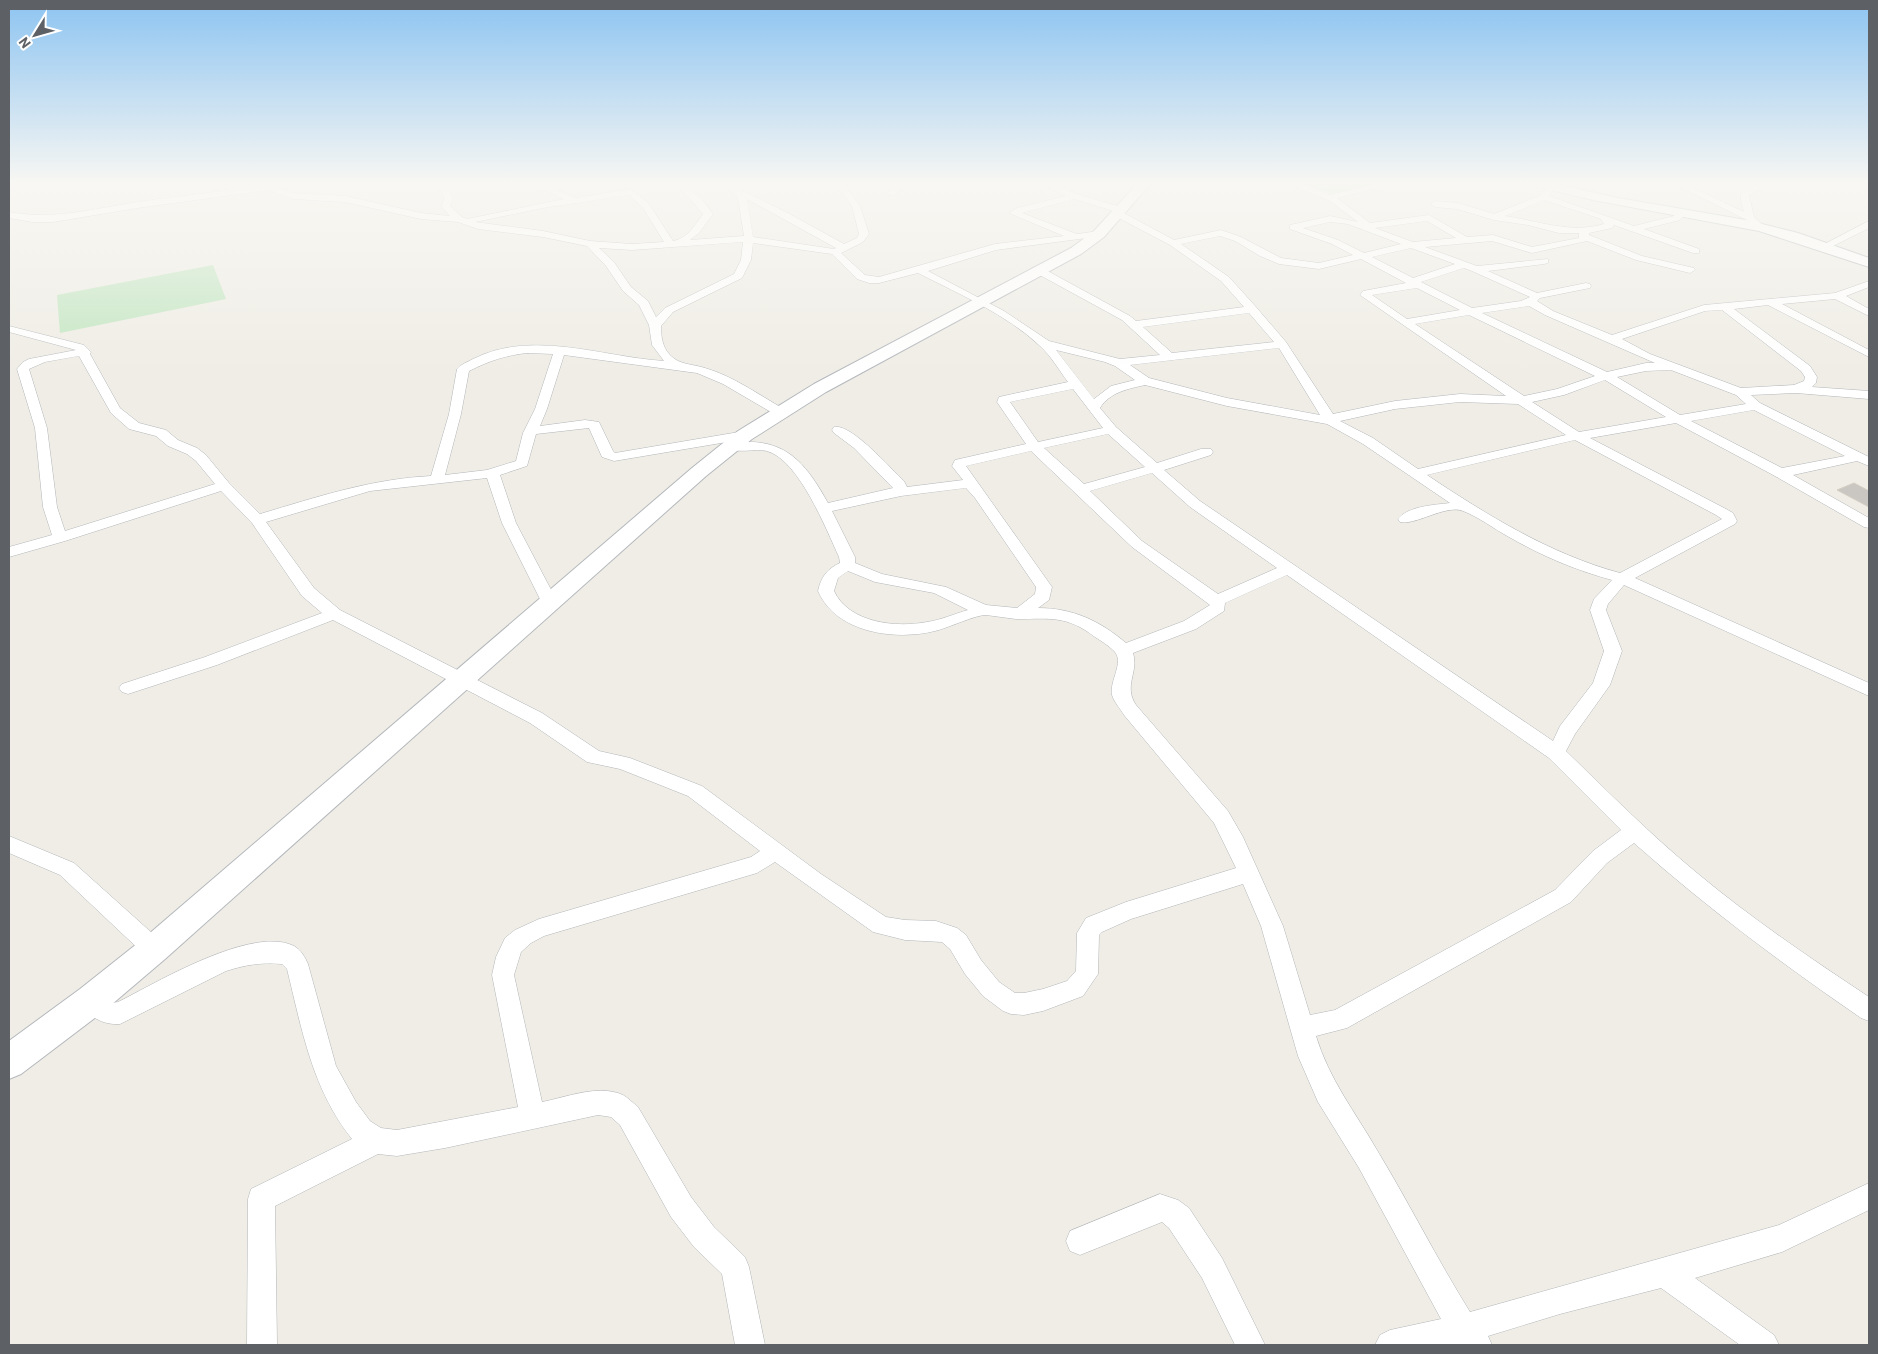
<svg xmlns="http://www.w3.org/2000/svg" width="1878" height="1354" font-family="Barlow,sans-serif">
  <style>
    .green { fill: #c3e6c2 }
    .building { fill: #cac7c2; stroke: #d4cec3 }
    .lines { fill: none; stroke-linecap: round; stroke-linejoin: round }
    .street-casing { stroke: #b3b6ba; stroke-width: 1 }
    .secondary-casing { stroke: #b4b8bd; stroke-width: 2 }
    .street { fill: #fff; fill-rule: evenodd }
    .secondary { fill: #fff; fill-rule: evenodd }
  </style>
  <rect width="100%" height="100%" fill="#efede5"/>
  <path class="green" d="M1301,184H1378L1332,194Z
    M213,265L226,299L60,333L57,295Z"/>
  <path class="building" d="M1854,483L1869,491V507L1837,490Z"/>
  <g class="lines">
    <g class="street-casing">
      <path id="street" d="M258,184H269L293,193L345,196L421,213L450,216L441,206L445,199L438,184H446L453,199L450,206L462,217L467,219L564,199L532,184H544L575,198L631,189L649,204L673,241C687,239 696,224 703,214L677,184H686L704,202L713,214L699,233L690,240L744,236L738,198L726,184H735L739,189L788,213L844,244L857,238L859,234L852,206L836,184H844L860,206L869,234L863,242L841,253L865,275L879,277L995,244L1064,236L1009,213L1017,208L1066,196L1043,184H1054L1077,194L1124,208L1126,210L1122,212L1174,240L1221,230L1241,237L1281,258L1319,263L1353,255L1332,244L1290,229V225L1330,216L1358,222L1330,201L1288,184H1302L1330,195L1377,184H1393L1337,198L1370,223L1429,215L1467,237L1493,235L1532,247L1579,238V233H1559L1528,225L1494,220L1457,209L1435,207L1431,204L1435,201L1458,203L1494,214L1539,196L1550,186L1554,189L1549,196L1634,226L1674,216L1678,211H1684L1686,213L1680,220L1644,229L1699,249V253H1693L1614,225L1612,228L1589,233V235L1642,256L1694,268L1695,270L1690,273L1636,260L1587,241L1532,253L1492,241L1425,247L1477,266L1548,259V263L1544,264L1488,271L1537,293L1586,283L1590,284L1591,286L1590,288L1540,298L1537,301L1553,311L1612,335L1704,305L1835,293L1869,281V287L1846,296L1869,309V316L1835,299L1782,304L1869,350V357L1768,305L1734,309L1810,366L1817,377L1816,383L1812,387L1869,391V399L1796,393L1751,395L1760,403L1869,457V466L1857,461L1793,475L1869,518V528L1864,527L1775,476L1676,423L1590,438L1726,509L1733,513L1737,521L1735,524L1635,578L1869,683V696L1624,585L1608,604L1606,610L1622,651L1610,685L1575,734L1566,751C1609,793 1651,835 1697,873C1751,918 1810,958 1869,997V1021L1861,1018C1781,963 1706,907 1634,843L1607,863L1571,902L1347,1028L1316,1036C1329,1079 1355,1112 1377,1150C1409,1203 1437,1259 1470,1312L1779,1225L1869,1183V1210L1782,1252L1695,1278L1774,1335L1779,1345H1740L1661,1288L1560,1314L1488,1336L1492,1345H1375L1380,1335L1390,1330L1441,1319L1359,1168L1318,1102L1298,1056L1261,926L1243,884L1131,919L1102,932L1099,935L1098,974L1083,996L1043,1011L1024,1015L1011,1014L1003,1011L983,996L965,974L950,949L942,942L905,940L873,932L775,862L757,873L544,936L531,943L521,952L514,975L542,1102C567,1097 599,1084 623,1095C628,1098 633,1103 638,1107L691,1197L714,1227L745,1257L749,1267L765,1345H735L722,1274L694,1247L671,1217L620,1125L611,1117L598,1115L445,1148L397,1156L378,1154L275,1206L277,1345H247L248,1199L251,1189L352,1139C312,1089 302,1030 287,969L282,964C262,962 245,965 226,971L120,1024C102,1025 88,1017 80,1000L84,992L92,989L100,992L112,1003L118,1002C156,983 252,925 294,946C301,950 305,957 308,964L336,1066L356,1102L370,1121L381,1128L397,1130L518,1107L492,975L496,957L505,938L515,930L539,919L751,857L760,851L688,796L620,769L587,762L530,723L333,620L217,665L128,694L122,692L119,688L122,684L205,657L322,613L302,596L252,523L221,491L65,541L9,557V547L52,535L43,507L35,428L17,369L23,362L29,359L76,350L9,332V326L84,345L91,352L90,354L120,408L139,423L166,430L178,440L197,448L206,455L229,483L260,514C317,497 371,479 431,476L449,414L457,369C461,364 468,362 473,359C532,329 602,357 664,361L652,345L649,325L639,305L623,291L606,266L587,246L543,237L478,229L458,222L421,219L345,202L293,199L269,190L137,208L53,222H32L9,218V212C56,220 92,209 138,202C179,196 220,192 260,186ZM629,195L643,208L664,242L632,244L590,241L543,231L475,222L543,208ZM747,199L836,248L834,249L753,237ZM1074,199L1117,212L1113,214L1115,216L1170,245L1221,281L1244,307L1136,321L1130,316L1044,269H1036V273L1122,320L1160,355L1120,359L1049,341L1004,311L928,271L996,250L1102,236V232L1099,231L1077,234L1022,213ZM1544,200L1601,219L1604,224C1571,234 1538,221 1505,216ZM1427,221L1456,238L1413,242L1375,228ZM1330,222L1348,224L1401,244L1364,253L1338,240L1303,228ZM1220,236L1235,241L1260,256L1279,264L1319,269L1361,259L1406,283L1363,291L1360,295L1506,396L1460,394L1395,401L1333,414L1286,342L1256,307L1229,277L1181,244ZM743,242L741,260L734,274L665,308L656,317L648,301L631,287L614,262L599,248L632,250ZM753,243L832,254L857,279L869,283H879L918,273C959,294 1006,314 1040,346C1051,356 1059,370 1068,382L999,397L997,402L1026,444L955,460L952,466L963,480L907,487L904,481C891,469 851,423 834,427L832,430L834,433L854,448L893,488L828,503C809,469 790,441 747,442C740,442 730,440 725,446C733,455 755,448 767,451C799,460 826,529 839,557L840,563C827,569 821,577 818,591C836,633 895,641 935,631C948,628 975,615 986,615C996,616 1006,618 1016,619C1051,619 1066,615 1095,637C1101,641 1108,645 1114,651C1125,662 1109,681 1112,695C1114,702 1120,708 1124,715L1214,823L1236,868L1126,902L1086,918L1077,933L1076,971L1067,981L1043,989L1024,993H1015L999,982L981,960L966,935L957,928L936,921L905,920L886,917L821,874L702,786L630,758L599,751L542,713L340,610L314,588L266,522L370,491L487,478L502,523L544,607H556L558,603L516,523L500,475L527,466L536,434L589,428L602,457L614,461L745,439L752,435L745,431L615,453L613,451L599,422L585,420L540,426L547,409L564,355L697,373L723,384L776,415H784L786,412L784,409C759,395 733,376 705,368C693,364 679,365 670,355C662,347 661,335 661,326L673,312L742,278L751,260ZM1411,248L1455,264L1413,278L1372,257ZM1464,268L1472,271L1530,297L1521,301L1472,308L1421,282ZM1417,288L1460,310L1407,319L1372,295ZM1529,306L1545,315L1655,363H1646L1607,372L1482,313ZM1722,310L1801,371L1805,377L1804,381L1794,385L1741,388L1650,354L1622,339L1705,311ZM1249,313L1274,342L1172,353L1143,327ZM1469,315L1595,376L1557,389L1524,396L1415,324ZM1279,348L1320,415L1227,398L1149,378L1130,365ZM1056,350L1105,362L1115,366L1135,380L1111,386L1094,399ZM528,353L553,354L535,409L523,433L516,461L487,470L445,475L461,414L469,371C489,361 506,355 528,353ZM79,356L111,413L129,429L156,436L168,446L187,454L196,461L215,484L65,531L57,507L47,428L29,369L45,362ZM1671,370L1736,395L1746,404L1680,415L1617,377L1646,371ZM1605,380L1666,417L1579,432L1532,402L1564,395ZM1145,385L1227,406L1327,424L1363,444L1450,503C1434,505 1408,506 1398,519L1400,522C1415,526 1446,504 1463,511C1479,517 1494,529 1509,537C1542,556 1575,570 1612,580L1594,599L1590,610L1604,651L1593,683L1560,726L1553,741L1200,501L1164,470L1211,455L1213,452L1211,449H1201L1157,463L1116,427L1100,408C1110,392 1128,389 1145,385ZM1073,389L1103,428L1038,442L1010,402ZM1460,402L1518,404L1566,435L1418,469L1373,438L1340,421L1395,409ZM1754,410L1845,456L1782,468L1691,421ZM1108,434L1145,467L1084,484L1044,448ZM1575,440L1716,515L1722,519L1620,573C1550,554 1487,515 1427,475ZM1031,451L1132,547L1210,605L1184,621L1126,643C1100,621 1073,608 1038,608L1049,600L1052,587L966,466ZM1152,473L1190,507L1277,568L1218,594L1142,541L1090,491ZM966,488L975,498L1036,587L1035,594L1017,608L986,605L946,587L882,574L855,563V557L832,511L901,496ZM848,571L875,582L934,593L968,610C954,614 941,620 927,622C896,628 849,623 834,591L838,578ZM1287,575L1549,758L1621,830L1593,851L1555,890L1335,1010L1310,1015L1283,926L1243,837L1228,811L1136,705C1123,685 1139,673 1133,653L1196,629L1224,611L1225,603Z
        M894,184H903L895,195H889L888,193Z
        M1674,184H1685L1744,212C1743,207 1740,200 1741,195C1742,185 1760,184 1767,184L1749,195L1754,217L1765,227L1760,230L1747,220Z
        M1869,221V228L1827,249L1824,250L1819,247Z
        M9,836L74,863L162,942L165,949L162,956L154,959L146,956L60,875L9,853Z
        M1160,1194L1178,1200L1189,1208L1222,1258L1265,1345H1235L1202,1278L1169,1228L1162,1222L1080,1255L1070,1251L1066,1241L1070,1231Z"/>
    </g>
    <g class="secondary-casing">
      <path id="secondary" d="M1137,184H1150L1104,237L1081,254L826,392L752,439L706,476L165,959L104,1011L21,1074L9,1079V1041L80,989L143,939L692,468L738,431L814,384L1071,248L1094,231Z
        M1536,184H1556L1618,198L1746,220L1798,233L1869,258V267L1759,231L1593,200L1538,187Z"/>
    </g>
    <use href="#street" class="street"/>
    <use href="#secondary" class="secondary"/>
  </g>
  <linearGradient id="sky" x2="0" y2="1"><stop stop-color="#8dc4f1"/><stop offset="0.49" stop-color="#f8f7f3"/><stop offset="1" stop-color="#f8f7f3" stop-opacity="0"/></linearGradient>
  <rect width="1878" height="374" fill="url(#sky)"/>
  <rect width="1878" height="1354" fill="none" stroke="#5d6166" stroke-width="20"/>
  <g transform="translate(35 35) rotate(233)" stroke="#ffffff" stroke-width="4" paint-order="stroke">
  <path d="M0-4L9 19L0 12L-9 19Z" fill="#5d6166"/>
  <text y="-8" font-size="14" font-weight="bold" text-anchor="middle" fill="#5d6166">N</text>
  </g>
</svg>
